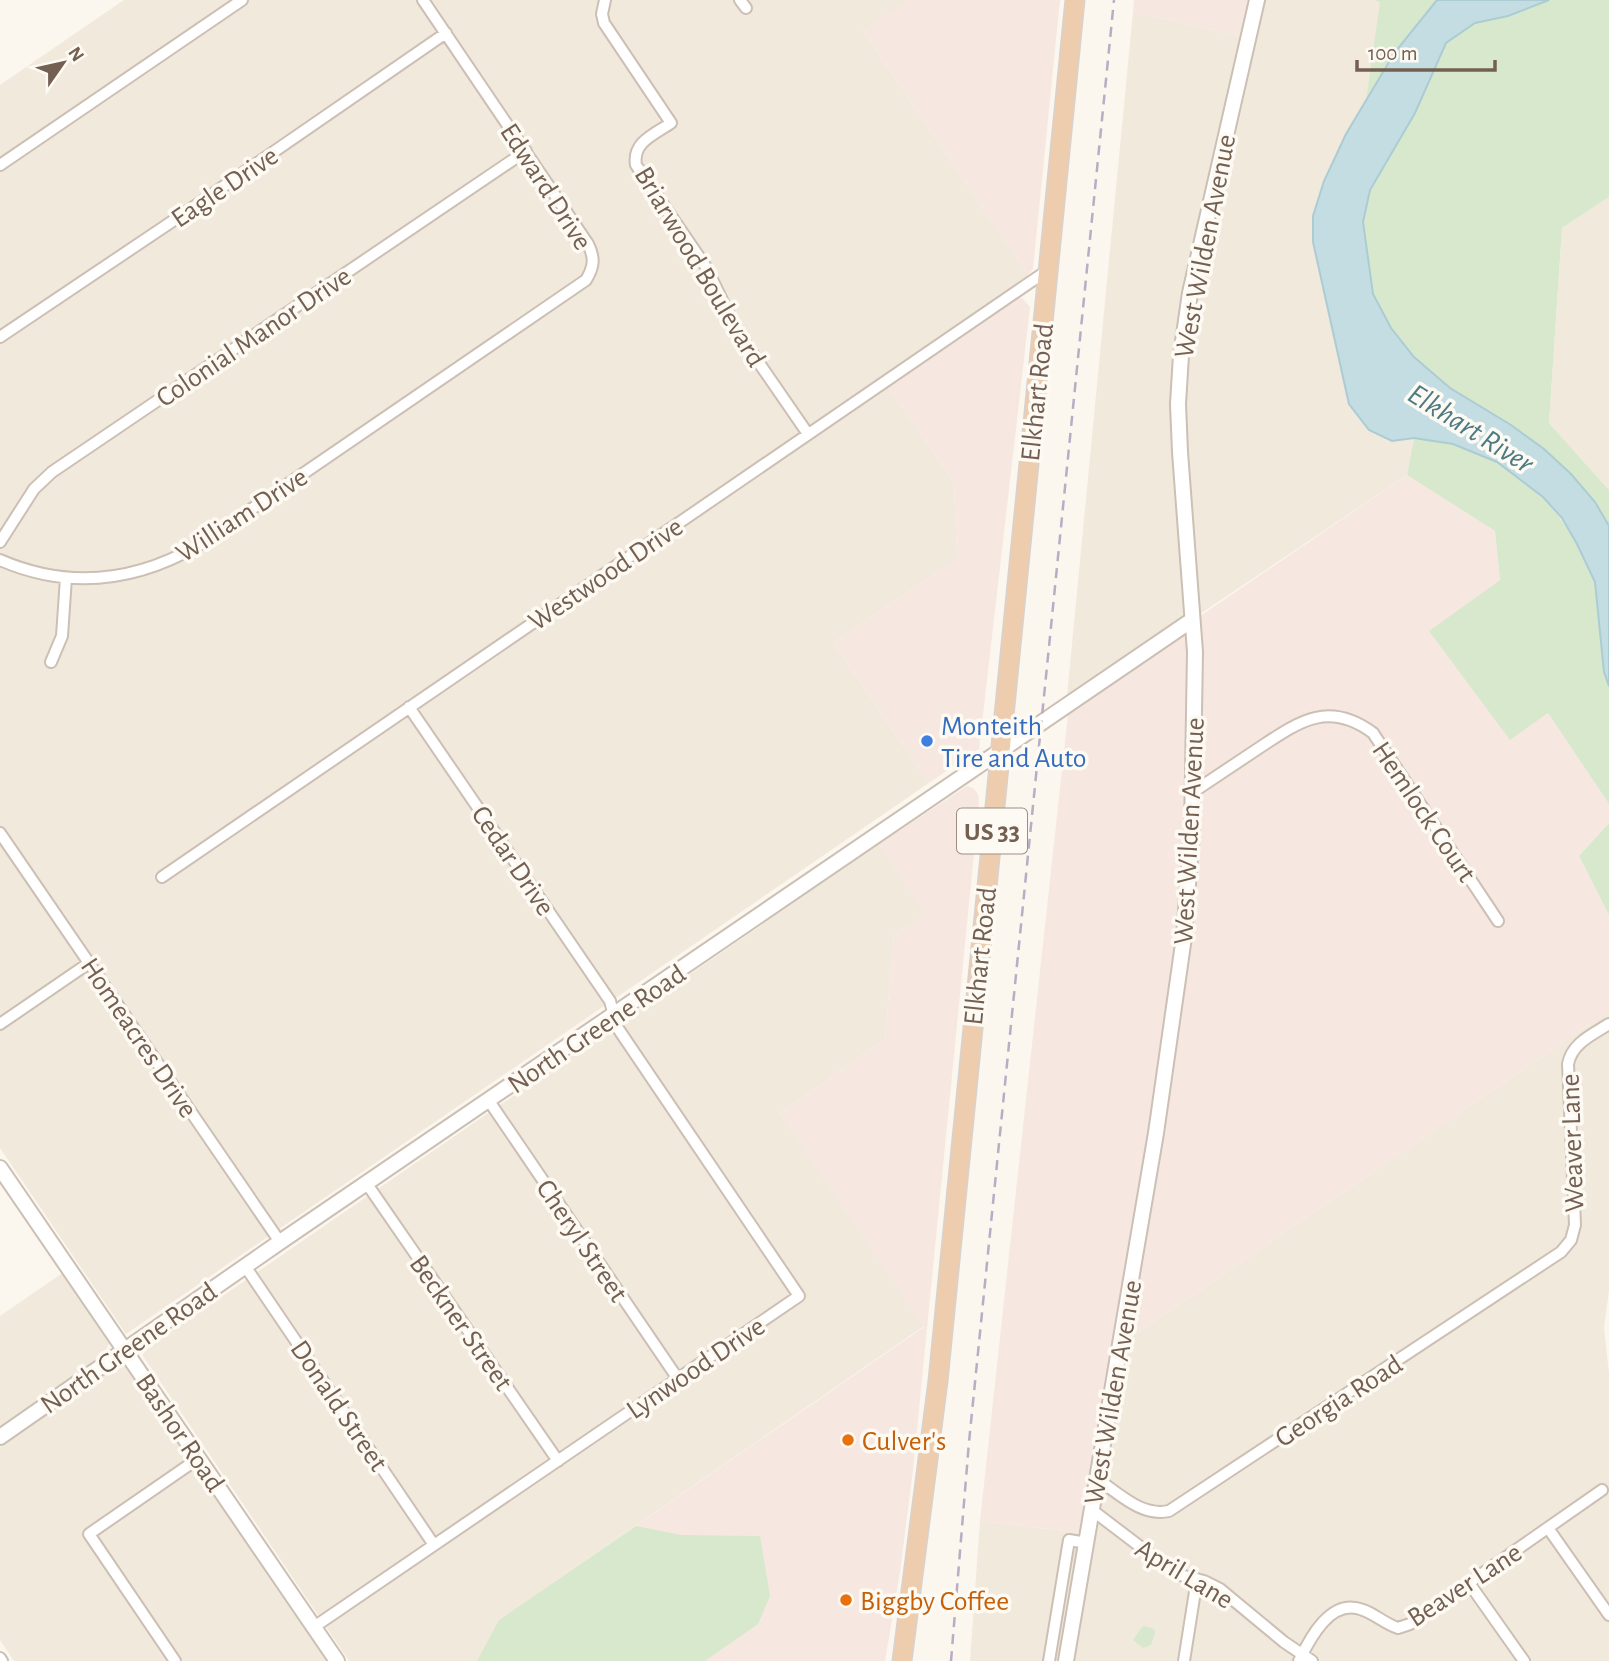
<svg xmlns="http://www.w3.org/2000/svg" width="1609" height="1661" font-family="'Alegreya Sans',sans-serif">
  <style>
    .residential { fill: #f2e9dd }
    .commercial { fill: #f6e8e0 }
    .green { fill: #d7e8cd }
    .water { fill: #c4dde3; stroke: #abccd3; stroke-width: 2 }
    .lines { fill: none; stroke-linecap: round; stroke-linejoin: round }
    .minor-casing { stroke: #ccbfb4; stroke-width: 14 }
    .tertiary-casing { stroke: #ccbfb4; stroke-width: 18 }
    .trunk-casing { stroke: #d8d2cf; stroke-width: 21 }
    .minor { stroke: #fff; stroke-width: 10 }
    .tertiary { stroke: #fff; stroke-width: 14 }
    .trunk { stroke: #eecdae; stroke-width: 18 }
    .rail { stroke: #baacc5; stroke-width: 2.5; stroke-dasharray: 10 7; stroke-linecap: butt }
    .shop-dot { fill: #3f7fe0; stroke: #fdfaf4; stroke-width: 2.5 }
    .food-dot { fill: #e8710a; stroke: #fdfaf4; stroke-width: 2.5 }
    .labels { text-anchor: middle; stroke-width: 7; stroke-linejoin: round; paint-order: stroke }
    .shield { fill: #fdfaf4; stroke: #9d8e83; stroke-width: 2 }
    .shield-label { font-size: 26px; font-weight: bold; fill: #746052 }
    .street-label { font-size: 28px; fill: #746052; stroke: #fdfaf4 }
    .shop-label { font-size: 28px; fill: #366cbe; stroke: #fdfaf4; text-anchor: start }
    .food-label { font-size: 28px; fill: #c56008; stroke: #fdfaf4; text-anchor: start }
    .water-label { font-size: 30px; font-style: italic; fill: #4e7a84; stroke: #fdfaf4 }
  </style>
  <rect width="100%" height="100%" fill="#fbf6ee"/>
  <path class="residential" d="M124,0H905L906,2L863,31L1028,275L887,385L954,483L957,558L833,643L929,783L126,1334L0,1148V85Z
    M1265,0H1437L1395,52L1346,134L1324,181L1313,216V242L1349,404L1392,441L1414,438L1407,475L1194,618L1067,696L1133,12L1243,37L1210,208Z
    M1609,197V490L1549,423L1562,228Z
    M879,844L926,913L894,935L885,1039L780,1113L924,1326L499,1620L526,1661H349L143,1356L144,1350Z
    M1609,1011V1290L1604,1328L1609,1373V1661H1066L1120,1345Z
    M64,1272L106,1334L109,1343L105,1353L0,1428V1316Z
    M120,1364L132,1371L329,1661H14L0,1640V1447L114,1365Z
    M980,1521L1082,1533L1062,1661H970Z"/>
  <path class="commercial" d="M905,0H1060L1033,269L1028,275L863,31L905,2Z
    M1134,0H1251L1243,37L1133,12Z
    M1022,298L1030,307L979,749L929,783L833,643L957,558L954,483L887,385L1012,300Z
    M1407,475L1495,531L1500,580L1430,631L1510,739L1548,713L1609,804V823L1579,856L1609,915V1011L1120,1345L1082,1533L980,1521L1068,715L1193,621Z
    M967,786L973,788L978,794L979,802L913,1470L900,1572L885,1661H526L499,1620L924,1327L780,1113L885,1039L894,935L925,913L879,844Z"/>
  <path class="green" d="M1374,0H1437L1395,52L1366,101L1380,2Z
    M1549,0H1609V197L1562,228L1549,423L1609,490V526L1595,501L1571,474L1544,449L1511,425L1450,388L1414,357L1391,328L1373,294L1363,222L1370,190L1415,113L1446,43L1475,23L1508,16Z
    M1414,438C1427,440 1440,441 1452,444C1509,458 1558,503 1583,556C1587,565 1594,575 1596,585C1602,619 1598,654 1609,686V804L1548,713L1510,740L1429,631L1500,580L1495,531L1407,475Z
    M1609,823V915L1579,856Z
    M636,1526L681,1535L760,1536L770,1596L758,1624L705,1661H477L499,1620Z
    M1145,1626L1154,1629L1155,1632L1151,1645L1143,1648L1133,1640L1142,1627Z"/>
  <path class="water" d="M1437,0H1549L1508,16L1475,23L1446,43L1415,113L1370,190L1363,222L1373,294L1391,328L1414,357L1450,388L1511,425L1544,449L1571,474L1595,502L1609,526V686L1604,672L1595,582L1577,544L1562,518L1543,497L1497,462L1453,444L1414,438L1392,441L1369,430L1349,404L1313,242V216L1324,181L1346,134L1395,52Z"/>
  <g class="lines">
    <g class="minor-casing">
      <path id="minor" d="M605,0L602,14L604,23L671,123C655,134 632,142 636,165L706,267L737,331L808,434
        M740,0L746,8
        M0,165L242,0
        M0,337L198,204L446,33
        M0,542L34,489L52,472L526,151
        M0,560C69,590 135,582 199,545L586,280C594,267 595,258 588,244L423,0
        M51,662L62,636L66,578
        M1193,792C1214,778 1235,764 1256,750C1297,723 1327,699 1373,733L1498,921
        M0,833L280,1242
        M162,877L1048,270
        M0,1024L89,963
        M489,1101L678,1379
        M367,1184L558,1461
        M245,1266L434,1545
        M1097,1479C1119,1493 1141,1517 1169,1511L1561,1252L1571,1240L1575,1225L1568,1064C1572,1043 1592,1035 1609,1024
        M1092,1510L1176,1574L1204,1581L1220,1589L1284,1642L1312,1661
        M1548,1528L1609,1615
        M1469,1583L1524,1661
        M314,1627L799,1296L617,1027L610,1001L409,707
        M0,1658L2,1661
        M175,1661L89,1534L199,1458
        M1049,1661L1069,1540L1087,1543
        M1184,1661L1197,1579
        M1299,1661C1310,1638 1331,1597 1363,1610C1375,1614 1385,1624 1398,1628L1410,1624L1602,1490"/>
    </g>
    <g class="tertiary-casing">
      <path id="tertiary" d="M0,1168L337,1661
        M0,1437L280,1242L1192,620
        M1066,1661L1156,1133L1184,937L1192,832L1195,652L1180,452L1178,404L1181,355L1190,293L1257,0"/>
    </g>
    <g class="trunk-casing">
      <path id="trunk" d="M902,1661L938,1381L1075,0"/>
    </g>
    <use href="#minor" class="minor"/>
    <use href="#tertiary" class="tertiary"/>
    <use href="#trunk" class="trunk"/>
    <path class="rail" d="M951,1661L969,1442L1114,0"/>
  </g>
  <circle class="shop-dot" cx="927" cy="741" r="7"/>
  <g class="food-dot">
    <circle cx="848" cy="1440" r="7"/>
    <circle cx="846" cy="1600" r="7"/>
  </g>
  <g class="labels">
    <rect class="shield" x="957" y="808.5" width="70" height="45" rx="5"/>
    <g class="shield-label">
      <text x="992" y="840">US 33</text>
    </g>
    <g class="street-label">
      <text transform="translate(224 186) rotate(-34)" y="10">Eagle Drive</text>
      <text transform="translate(547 186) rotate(57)" y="10">Edward Drive</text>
      <text transform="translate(1204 246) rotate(-79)" y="10">West Wilden Avenue</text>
      <text transform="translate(701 266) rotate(59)" y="10">Briarwood Boulevard</text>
      <text transform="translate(253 336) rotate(-34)" y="10">Colonial Manor Drive</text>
      <text transform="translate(1036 392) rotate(-84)" y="10">Elkhart Road</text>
      <text transform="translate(241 514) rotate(-33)" y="10">William Drive</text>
      <text transform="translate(605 573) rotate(-34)" y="10">Westwood Drive</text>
      <text transform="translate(1425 811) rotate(56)" y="10">Hemlock Court</text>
      <text transform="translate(1188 831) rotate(-87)" y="10">West Wilden Avenue</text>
      <text transform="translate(514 860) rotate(56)" y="10">Cedar Drive</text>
      <text transform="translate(979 956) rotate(-84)" y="10">Elkhart Road</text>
      <text transform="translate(596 1028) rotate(-34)" y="10">North Greene Road</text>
      <text transform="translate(140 1037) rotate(56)" y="10">Homeacres Drive</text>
      <text transform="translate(1571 1143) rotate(-92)" y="10">Weaver Lane</text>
      <text transform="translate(583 1240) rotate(56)" y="10">Cheryl Street</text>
      <text transform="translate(462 1322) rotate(55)" y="10">Beckner Street</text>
      <text transform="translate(128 1347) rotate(-35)" y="10">North Greene Road</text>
      <text transform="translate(695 1367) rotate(-34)" y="10">Lynwood Drive</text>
      <text transform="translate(1112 1392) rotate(-80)" y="10">West Wilden Avenue</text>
      <text transform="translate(1338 1400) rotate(-33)" y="10">Georgia Road</text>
      <text transform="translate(340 1405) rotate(56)" y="10">Donald Street</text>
      <text transform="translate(181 1432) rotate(56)" y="10">Bashor Road</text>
      <text transform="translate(1185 1573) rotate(31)" y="10">April Lane</text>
      <text transform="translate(1464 1584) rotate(-33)" y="10">Beaver Lane</text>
    </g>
    <g class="shop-label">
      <text x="941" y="735">Monteith<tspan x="941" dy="32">Tire and Auto</tspan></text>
    </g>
    <g class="food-label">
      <text x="862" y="1450">Culver's</text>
      <text x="860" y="1610">Biggby Coffee</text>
    </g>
    <g class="water-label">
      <text transform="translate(1471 428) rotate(32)" y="10">Elkhart River</text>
    </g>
  </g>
  <g transform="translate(63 63) rotate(56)" stroke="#fdfaf4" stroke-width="5" paint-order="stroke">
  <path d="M0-5L12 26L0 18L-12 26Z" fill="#746052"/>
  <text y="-10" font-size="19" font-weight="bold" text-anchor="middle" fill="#746052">N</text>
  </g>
  <path d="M1357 60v10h138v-10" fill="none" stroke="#746052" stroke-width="3.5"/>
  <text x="1368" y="60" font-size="21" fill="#746052" stroke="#fdfaf4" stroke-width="5" paint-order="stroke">100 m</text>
</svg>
